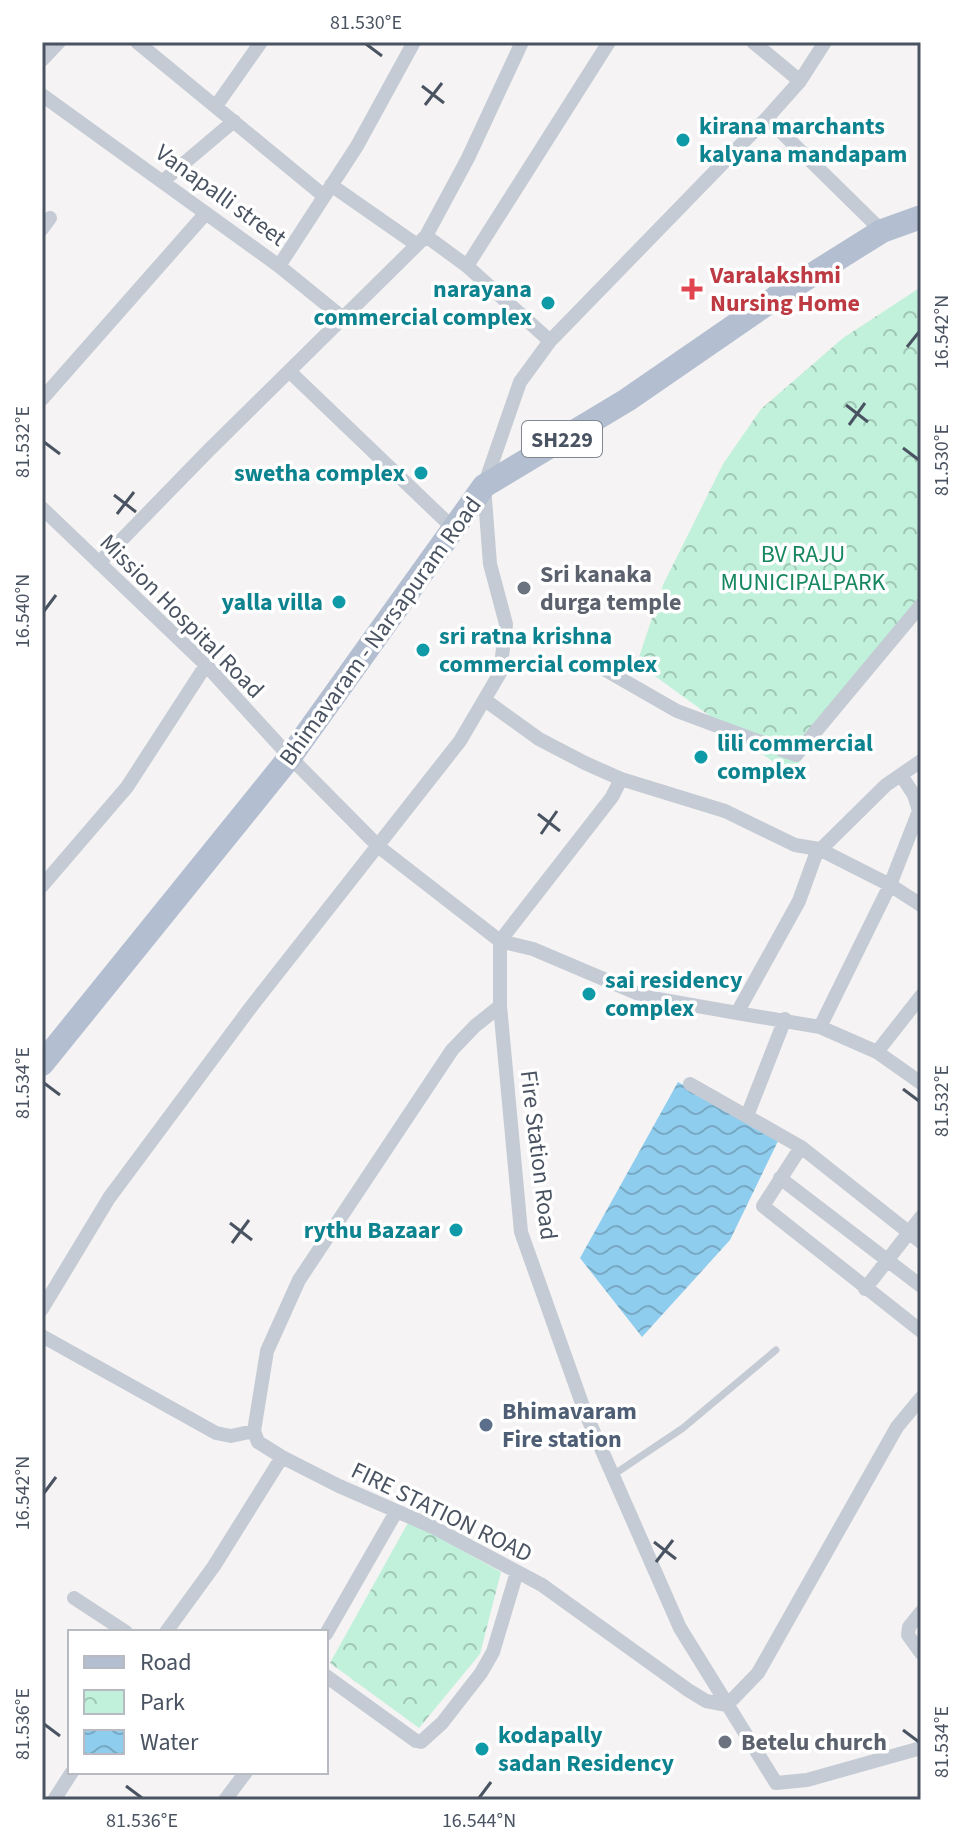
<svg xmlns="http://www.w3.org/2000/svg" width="963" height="1842" font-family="'Source Sans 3',sans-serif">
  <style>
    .park { fill: url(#park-crowns) }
    .water { fill: url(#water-waves) }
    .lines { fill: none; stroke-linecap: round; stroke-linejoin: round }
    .lane { stroke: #c4cbd4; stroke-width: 7 }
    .street { stroke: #c4cbd4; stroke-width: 14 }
    .primary { stroke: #b3bed1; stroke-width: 24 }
    .ticks { fill: none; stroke: #4a5361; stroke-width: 3 }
    .culture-dot { fill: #0f9aa8; stroke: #fff; stroke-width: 3 }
    .health-dot { fill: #e0444e; stroke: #fff; stroke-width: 3 }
    .worship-dot { fill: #6b7280; stroke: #fff; stroke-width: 3 }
    .service-dot { fill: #5c6f8a; stroke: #fff; stroke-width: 3 }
    .labels { text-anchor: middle; stroke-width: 7; stroke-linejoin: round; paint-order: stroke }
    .shield { fill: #fff; stroke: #808790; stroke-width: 2 }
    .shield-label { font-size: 22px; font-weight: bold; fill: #4a5361 }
    .culture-label { font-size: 24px; font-weight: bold; fill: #0d838f; stroke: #fff; text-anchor: start }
    .street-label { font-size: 24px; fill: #4a5361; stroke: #fff }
    .health-label { font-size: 24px; font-weight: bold; fill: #be3a42; stroke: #fff; text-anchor: start }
    .park-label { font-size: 24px; fill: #16875f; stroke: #fff }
    .worship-label { font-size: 24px; font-weight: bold; fill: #5b616d; stroke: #fff; text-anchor: start }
    .service-label { font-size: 24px; font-weight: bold; fill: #4e5e75; stroke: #fff; text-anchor: start }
    .neatline { fill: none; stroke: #4a5361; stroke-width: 3 }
    .ticks-label { font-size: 20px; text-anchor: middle; fill: #4a5361 }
  </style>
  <defs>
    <pattern id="park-crowns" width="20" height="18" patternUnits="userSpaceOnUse" patternTransform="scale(2)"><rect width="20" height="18" fill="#c2f1db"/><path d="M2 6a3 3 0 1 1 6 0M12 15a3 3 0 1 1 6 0" fill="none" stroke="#a0c6b5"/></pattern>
    <pattern id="water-waves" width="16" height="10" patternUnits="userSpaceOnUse" patternTransform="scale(2)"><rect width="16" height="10" fill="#8fcdef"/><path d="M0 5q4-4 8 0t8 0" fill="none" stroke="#77a9c5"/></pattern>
  </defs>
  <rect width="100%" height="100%" fill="#f5f3f3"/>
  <path class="park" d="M921,287V609L790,774L637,663L663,585L723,464L761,409L843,338Z
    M409,1521L501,1572L480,1654L419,1728L330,1663Z"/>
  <path class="water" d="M678,1082L779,1139L730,1240L642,1337L580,1258Z"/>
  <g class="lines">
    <path class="lane" d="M613,1475L683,1428L776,1350"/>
    <path class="street" d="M137,42L324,196
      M522,42L468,158L426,236L467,266L550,341
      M753,42L800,81
      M42,60L59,42
      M42,95L279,266L357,146L414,42
      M216,106L261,42
      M767,118L882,231
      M163,181L234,121
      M331,185L417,245
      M42,229L50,218
      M279,266L343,318
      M467,266L609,42
      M289,371L454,529
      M42,399L206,213
      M42,508L206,665L290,757L379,847L500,941V1006L521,1232L585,1412L680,1628L776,1783L807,1780L921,1748
      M99,563L209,450L426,236
      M595,664L677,711L796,755L921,605
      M485,700L539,739L585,763L621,779L725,811L795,845L819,849L890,885L921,905
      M621,779L612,797L500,941L533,949L646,997L737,1013L799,901L816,854L886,785L921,761
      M42,886L127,787L206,665
      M500,1006L475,1026L452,1050L299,1280L267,1351L254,1431L258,1442L282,1457L339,1486L433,1527L542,1585L688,1690L706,1701L727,1705L758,1673L897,1427L921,1398
      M737,1013L820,1027L877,1052L921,1083
      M820,1027L890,885L919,811L914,795L901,775
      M877,1052L921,996
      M690,1084L801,1147L921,1242
      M747,1116L785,1019
      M801,1147L763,1206L921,1331
      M780,1178L921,1286
      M865,1289L921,1217
      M42,1309L109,1198L251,1007L460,741L500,673L506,624L490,564L484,486L520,382L550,341L767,118L800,81L825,42
      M42,1336L216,1433L231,1436L254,1431
      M74,1598L126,1632
      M921,1612L909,1627L908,1635L921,1653
      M166,1632L214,1566L282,1457
      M326,1634L396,1512
      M326,1676L416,1741L421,1742L442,1723L481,1673L493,1652L517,1572
      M54,1800L72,1772
      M225,1800L246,1772"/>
    <path class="primary" d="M42,1064L290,757L484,486L627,400L778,296L882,231L921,217"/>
  </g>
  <path class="ticks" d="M366,44L382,56M422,86L444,103M425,105L442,83M907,347L919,332M846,405L868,422M849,425L865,403M44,442L60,454M903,448L919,460M114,495L136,512M117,514L134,492M44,611L56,595M538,814L560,831M541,834L557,811M44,1083L60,1095M903,1089L919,1101M230,1223L252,1240M232,1243L249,1220M44,1493L56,1477M654,1542L676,1559M656,1562L673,1540M44,1724L60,1736M903,1730L919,1742M126,1786L142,1798M479,1798L491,1782"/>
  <g class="culture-dot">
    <circle cx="683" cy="140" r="8"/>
    <circle cx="548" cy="303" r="8"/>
    <circle cx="421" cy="473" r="8"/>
    <circle cx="339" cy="602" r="8"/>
    <circle cx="423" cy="650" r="8"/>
    <circle cx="701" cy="757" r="8"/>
    <circle cx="589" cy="994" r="8"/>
    <circle cx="456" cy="1230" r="8"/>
    <circle cx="482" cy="1749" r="8"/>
  </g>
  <path class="health-dot" d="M688 277h8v8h8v8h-8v8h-8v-8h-8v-8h8z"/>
  <g class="worship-dot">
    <circle cx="524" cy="588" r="8"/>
    <circle cx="725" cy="1742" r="8"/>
  </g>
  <circle class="service-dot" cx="486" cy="1425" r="8"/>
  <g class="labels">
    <rect class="shield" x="522" y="421" width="80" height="36" rx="6"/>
    <g class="shield-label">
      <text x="562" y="447">SH229</text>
    </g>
    <g class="culture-label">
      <text x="699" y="134">kirana marchants<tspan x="699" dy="28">kalyana mandapam</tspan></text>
      <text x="532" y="297" text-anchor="end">narayana<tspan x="532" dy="28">commercial complex</tspan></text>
      <text x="405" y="481" text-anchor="end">swetha complex</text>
      <text x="323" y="610" text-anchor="end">yalla villa</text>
      <text x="439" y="644">sri ratna krishna<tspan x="439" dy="28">commercial complex</tspan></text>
      <text x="717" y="751">lili commercial<tspan x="717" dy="28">complex</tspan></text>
      <text x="605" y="988">sai residency<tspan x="605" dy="28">complex</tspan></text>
      <text x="440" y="1238" text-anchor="end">rythu Bazaar</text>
      <text x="498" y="1743">kodapally<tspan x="498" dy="28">sadan Residency</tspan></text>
    </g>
    <g class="street-label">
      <text transform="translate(221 195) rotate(36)" y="8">Vanapalli street</text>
      <text transform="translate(182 616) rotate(45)" y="8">Mission Hospital Road</text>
      <text transform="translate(380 631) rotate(-54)" y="8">Bhimavaram - Narsapuram Road</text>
      <text transform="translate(539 1155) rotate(83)" y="8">Fire Station Road</text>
      <text transform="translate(442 1512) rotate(26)" y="8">FIRE STATION ROAD</text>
    </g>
    <g class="health-label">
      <text x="710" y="283">Varalakshmi<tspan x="710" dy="28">Nursing Home</tspan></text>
    </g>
    <g class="park-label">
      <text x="803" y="562">BV RAJU<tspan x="803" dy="28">MUNICIPALPARK</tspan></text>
    </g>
    <g class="worship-label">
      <text x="540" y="582">Sri kanaka<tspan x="540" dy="28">durga temple</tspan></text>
      <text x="741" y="1750">Betelu church</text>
    </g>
    <g class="service-label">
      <text x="502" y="1419">Bhimavaram<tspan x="502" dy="28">Fire station</tspan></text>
    </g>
  </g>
  <rect width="963" height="1842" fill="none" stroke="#ffffff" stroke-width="88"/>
  <rect x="68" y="1630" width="260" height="144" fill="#ffffff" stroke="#b7bac0" stroke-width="2"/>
  <rect x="84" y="1656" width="40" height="12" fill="#b3bed1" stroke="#b7bac0" stroke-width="2"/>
  <text x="140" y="1670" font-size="24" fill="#4a5361">Road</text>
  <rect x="84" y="1690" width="40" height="24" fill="url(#park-crowns)" stroke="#b7bac0" stroke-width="2"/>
  <text x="140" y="1710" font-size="24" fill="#4a5361">Park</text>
  <rect x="84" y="1730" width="40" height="24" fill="url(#water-waves)" stroke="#b7bac0" stroke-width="2"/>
  <text x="140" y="1750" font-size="24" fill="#4a5361">Water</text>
  <rect x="44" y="44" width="875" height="1754" class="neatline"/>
  <g class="ticks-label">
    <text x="366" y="29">81.530°E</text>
    <text transform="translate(941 332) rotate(-90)" y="7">16.542°N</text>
    <text transform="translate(22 442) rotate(-90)" y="7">81.532°E</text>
    <text transform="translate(941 460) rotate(-90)" y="7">81.530°E</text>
    <text transform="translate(22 611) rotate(-90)" y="7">16.540°N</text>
    <text transform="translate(22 1083) rotate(-90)" y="7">81.534°E</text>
    <text transform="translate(941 1101) rotate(-90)" y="7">81.532°E</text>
    <text transform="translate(22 1493) rotate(-90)" y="7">16.542°N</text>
    <text transform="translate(22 1724) rotate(-90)" y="7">81.536°E</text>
    <text transform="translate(941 1742) rotate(-90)" y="7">81.534°E</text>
    <text x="142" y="1827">81.536°E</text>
    <text x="479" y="1827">16.544°N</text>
  </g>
</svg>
